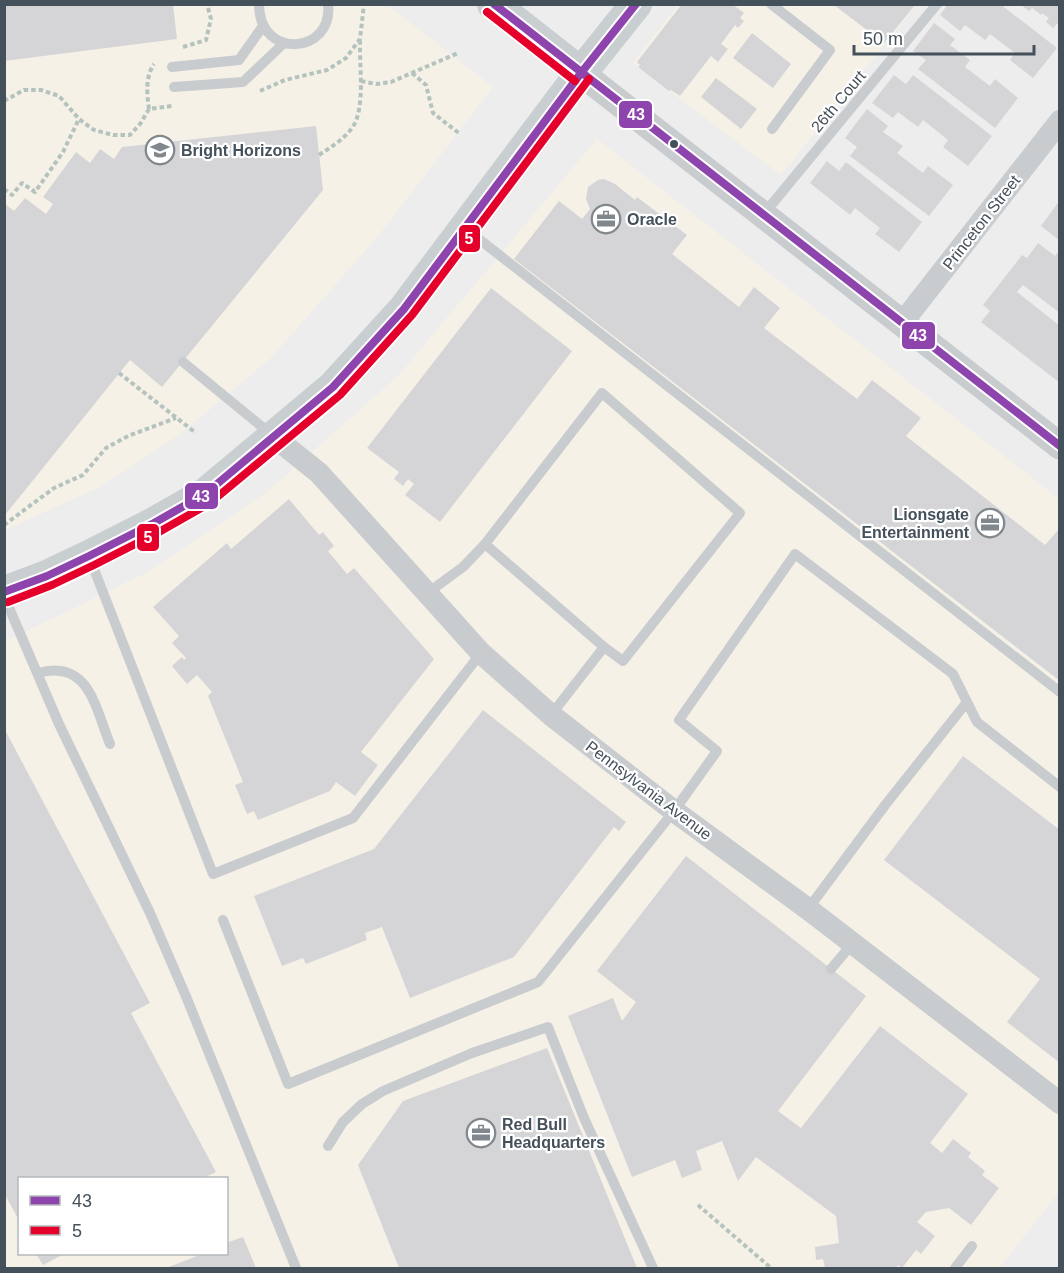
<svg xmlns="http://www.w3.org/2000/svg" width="1064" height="1273" font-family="Arial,sans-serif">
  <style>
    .commercial { fill: #f6f1e7; fill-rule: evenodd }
    .building { fill: #d5d5d7 }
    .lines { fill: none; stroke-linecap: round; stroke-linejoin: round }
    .path { stroke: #b5c3be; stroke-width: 4; stroke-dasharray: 4.5 3; stroke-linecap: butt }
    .service { stroke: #c9cccf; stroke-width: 10 }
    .minor { stroke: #c9cccf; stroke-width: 22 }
    .tertiary { stroke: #c9cccf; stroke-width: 27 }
    .secondary { stroke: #c9ced1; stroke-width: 32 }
    .bus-1-casing { stroke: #fff; stroke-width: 12 }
    .bus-2-casing { stroke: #fff; stroke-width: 12 }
    .bus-1 { stroke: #8e44ad; stroke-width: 8 }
    .bus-2 { stroke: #e4002b; stroke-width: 8 }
    .bus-dot { fill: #44505a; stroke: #fff; stroke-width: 2 }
    .labels { text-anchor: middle; stroke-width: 4.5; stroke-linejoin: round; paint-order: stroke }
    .street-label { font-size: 16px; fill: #44505a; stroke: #fff }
    .poi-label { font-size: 16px; font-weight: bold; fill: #44505a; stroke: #fff; text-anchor: start }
    .line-badge { stroke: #fff; stroke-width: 2 }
    .badge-label { font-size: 16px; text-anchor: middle; font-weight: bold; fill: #fff }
  </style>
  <rect width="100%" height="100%" fill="#eeeded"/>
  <path class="commercial" d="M4,5H387L493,87L378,236L270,359L179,435L98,488L5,530Z
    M678,5H916L781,175L633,63Z
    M597,139L1059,499V1192L999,1268H5L4,642L148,572L266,493L399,375ZM20,1178H226V1254H20Z"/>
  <path class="building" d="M682,4H732L744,13L740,18L744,21L738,28L735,25L721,44L728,49L718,62L711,56L680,96L671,90L669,91L638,67L640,65L637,62Z
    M948,4H1000L1057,48L1033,78L1010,60L1015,53L990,34L985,40L965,25L960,31L940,15Z
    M1020,4H1060V21L1053,28L1046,22L1049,18L1042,13L1041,15L1032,8L1029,11Z
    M4,5H173L177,39L4,61Z
    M834,5H915L884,43Z
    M934,23L955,39L950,45L970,60L965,67L990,86L995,79L1018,98L995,128L918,69L926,60L913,51Z
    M752,33L791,64L773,88L733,58Z
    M894,75L906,84L913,75L992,136L968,166L943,147L948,140L923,120L918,127L898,112L893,118L872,103Z
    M716,78L757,109L741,129L701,97Z
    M867,109L888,126L883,132L903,146L897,153L923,173L928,166L953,185L929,216L850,156L857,147L845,138Z
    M316,126L323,190L162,387L130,360L5,515V204L14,211L25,198L46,214L53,204L43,197L76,152L90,163L100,149L114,159L122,147Z
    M827,161L839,171L846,162L922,222L899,252L875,234L880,228L855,208L850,215L810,183Z
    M604,179L615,184L635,200L637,197L687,235L672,254L739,307L754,287L780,308L764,328L857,399L872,380L921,418L906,436L1045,545L1060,528V681L514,259L559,201L582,219L590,209L586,199L588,187L598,180Z
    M1060,200V241L1041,226Z
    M1038,243L1055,256L1057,253L1060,255V313L1023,285L1017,292L1060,326V383L981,322L990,311L983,305L1022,255L1027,258Z
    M491,288L572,351L440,522L405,495L414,484L408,479L403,486L394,479L399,472L367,448Z
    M289,499L319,535L323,532L334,546L328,551L347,574L354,568L434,659L361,752L378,765L355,796L336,782L330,791L258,820L254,811L247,814L235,785L243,782L208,696L212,692L197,675L187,684L172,666L182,657L184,660L186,658L172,643L179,636L153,607L227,543L231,549Z
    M483,710L626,822L619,831L614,827L514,957L410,998L382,927L365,933L367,940L306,964L303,958L282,966L254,896L374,849Z
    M4,728L150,1003L131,1013L216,1172L203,1178H20V1222L4,1193Z
    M963,756L1060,830V1063L1007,1022L1040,979L884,860Z
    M686,856L866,996L778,1111L801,1128L880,1026L968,1094L930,1143L942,1153L953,1139L971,1153L968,1157L985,1171L982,1175L999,1188L971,1225L949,1208L926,1212L917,1222L935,1236L921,1254L916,1250L902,1268L898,1265L896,1268H825L823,1259L816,1260L815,1247L839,1243L836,1216L756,1157L738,1181L722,1141L696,1151L702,1170L682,1178L675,1160L632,1177L568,1016L613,998L622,1021L636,1002L597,971Z
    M547,1048L637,1268H399L358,1165L403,1101Z
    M243,1237L256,1268H166L202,1254H226V1243Z
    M36,1254H64L43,1265Z"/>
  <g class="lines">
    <path class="path" d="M183,47L206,40L211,19L207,4
      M412,73L426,85L433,113L460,134
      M361,81L376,84L391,82L458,53
      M260,91L285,80L327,70L346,58L360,39L364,4
      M4,101L24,90H41L59,96L79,119L94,130L113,135H130L140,124L149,109L172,106
      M149,109C147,94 145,77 154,64
      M319,155C331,147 343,140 352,128C366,109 359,64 360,40
      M4,189L12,195L22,183L35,192L63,152L79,119
      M119,373L196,433
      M4,525L54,488L83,475L106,448L128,436L176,418
      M698,1205L771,1268"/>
    <path class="service" d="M259,4C259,61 334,54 328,4
      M771,4L830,50L772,129
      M172,67L239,60L263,26
      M174,87L243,82L284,43
      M763,215L937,4
      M466,229L1060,692
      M183,362L272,435
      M485,544L604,647
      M90,559L213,874L353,818L481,653
      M426,594L463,567L485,544L602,393L740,513L623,661L604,647L551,715
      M4,596L59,724L150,913L185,994L296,1268
      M38,673C89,659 95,707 110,744
      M808,909L886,804L967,702
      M223,920L288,1084L538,982L674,811L717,751L679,720L795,554L953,674L977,722L1060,787
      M831,969L852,944
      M328,1146L343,1122L362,1104L383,1091L472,1053L548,1027L584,1118L653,1268
      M955,1268L972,1246"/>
    <path class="minor" d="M902,323L1060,121
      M274,437L319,473L481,653L551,715L674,811L808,909L1060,1103"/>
    <path class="tertiary" d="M581,73L1060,446"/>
    <path class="secondary" d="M493,4L581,73
      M4,592L47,576L89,556L154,523L205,494L333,387L404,309L581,73L636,4"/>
    <g class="bus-1-casing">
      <path id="bus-1" d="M494,4L1060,446
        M4,592L47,576L89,556L154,523L205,494L333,387L404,309L581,73L636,4"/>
    </g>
    <g class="bus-2-casing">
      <path id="bus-2" d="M487,12L575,81
        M8,602L52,585L94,565L159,532L210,503L340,395L412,315L589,79"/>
    </g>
    <use href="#bus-1" class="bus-1"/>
    <use href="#bus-2" class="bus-2"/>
  </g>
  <defs>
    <g id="school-ring" transform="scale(1.5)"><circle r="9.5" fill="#fff" stroke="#80878d" stroke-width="1.5"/><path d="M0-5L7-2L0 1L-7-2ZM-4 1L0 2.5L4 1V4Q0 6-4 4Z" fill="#80878d"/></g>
    <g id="office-ring" transform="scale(1.5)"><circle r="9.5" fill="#fff" stroke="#80878d" stroke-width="1.5"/><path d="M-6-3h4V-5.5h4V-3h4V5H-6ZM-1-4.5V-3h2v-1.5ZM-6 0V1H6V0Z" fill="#80878d"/></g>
  </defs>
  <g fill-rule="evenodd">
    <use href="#school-ring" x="160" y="150"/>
    <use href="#office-ring" x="606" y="219"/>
    <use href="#office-ring" x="990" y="523"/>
    <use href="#office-ring" x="481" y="1133"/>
  </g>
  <circle class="bus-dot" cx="674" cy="144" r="5"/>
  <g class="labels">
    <g class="street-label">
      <text transform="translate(838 101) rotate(-50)" y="6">26th Court</text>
      <text transform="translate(981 222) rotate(-52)" y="6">Princeton Street</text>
      <text transform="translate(649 790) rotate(37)" y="6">Pennsylvania Avenue</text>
    </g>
    <g class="poi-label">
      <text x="181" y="156">Bright Horizons</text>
      <text x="627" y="225">Oracle</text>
      <text x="969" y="520" text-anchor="end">Lionsgate<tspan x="969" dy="18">Entertainment</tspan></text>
      <text x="502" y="1130">Red Bull<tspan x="502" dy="18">Headquarters</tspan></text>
    </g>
  </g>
  <g class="line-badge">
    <rect x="618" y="100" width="35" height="29" rx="6" fill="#8e44ad"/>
    <rect x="458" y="224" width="23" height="29" rx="6" fill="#e4002b"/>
    <rect x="901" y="321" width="35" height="29" rx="6" fill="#8e44ad"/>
    <rect x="184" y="482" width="35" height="28" rx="6" fill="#8e44ad"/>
    <rect x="136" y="523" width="24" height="29" rx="6" fill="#e4002b"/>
  </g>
  <g class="badge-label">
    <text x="636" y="120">43</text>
    <text x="469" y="244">5</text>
    <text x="918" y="341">43</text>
    <text x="201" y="502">43</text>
    <text x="148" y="543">5</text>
  </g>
  <rect width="1064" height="1273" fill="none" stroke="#44505a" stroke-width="12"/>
  <rect x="18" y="1177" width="210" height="78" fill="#ffffff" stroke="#b4b9bd" stroke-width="1.5"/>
  <rect x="30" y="1196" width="30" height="9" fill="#8e44ad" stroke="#b4b9bd" stroke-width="1.5"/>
  <text x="72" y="1207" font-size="18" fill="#44505a">43</text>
  <rect x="30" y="1226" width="30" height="9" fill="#e4002b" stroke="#b4b9bd" stroke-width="1.5"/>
  <text x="72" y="1237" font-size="18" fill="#44505a">5</text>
  <path d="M854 45v9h180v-9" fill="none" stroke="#44505a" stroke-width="3"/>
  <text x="863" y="45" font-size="18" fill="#44505a" stroke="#ffffff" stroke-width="4.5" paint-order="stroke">50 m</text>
</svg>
